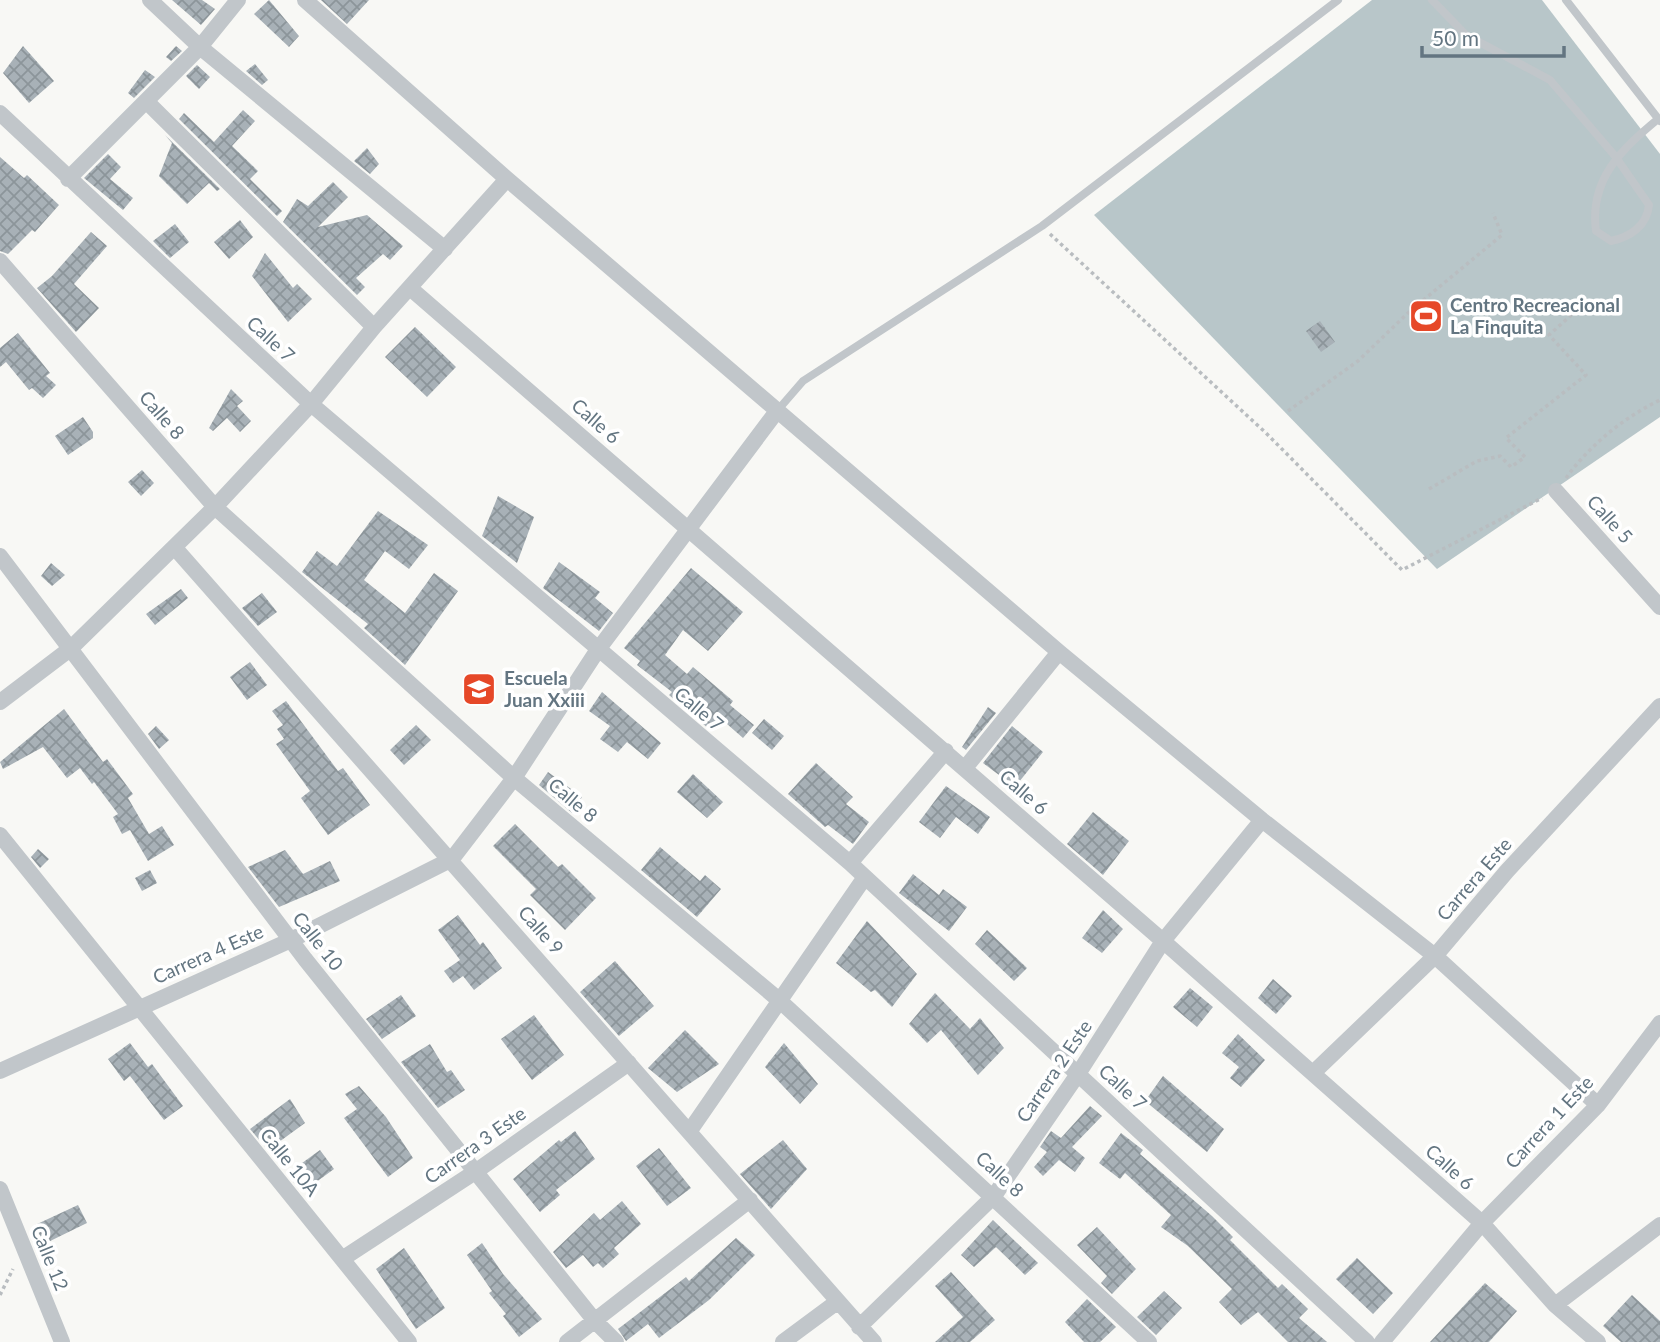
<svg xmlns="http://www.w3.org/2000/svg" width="1660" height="1342" font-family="Lato,sans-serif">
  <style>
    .water { fill: #b8c6c9 }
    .building { fill: url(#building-cross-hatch) }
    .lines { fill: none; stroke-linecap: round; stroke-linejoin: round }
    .path { stroke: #b9bdc0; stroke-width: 3.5; stroke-dasharray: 3.5 3.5; stroke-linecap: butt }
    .lane { stroke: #c1c6ca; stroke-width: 8 }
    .street { stroke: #c1c6ca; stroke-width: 16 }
    .labels { text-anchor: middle; stroke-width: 7; stroke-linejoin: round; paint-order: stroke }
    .poi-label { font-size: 19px; font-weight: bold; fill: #637581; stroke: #fff; text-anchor: start }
    .street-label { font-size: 19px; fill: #637581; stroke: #fff }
  </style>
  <defs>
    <pattern id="building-cross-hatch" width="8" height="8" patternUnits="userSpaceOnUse" patternTransform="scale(1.75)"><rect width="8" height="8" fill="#a8b1b7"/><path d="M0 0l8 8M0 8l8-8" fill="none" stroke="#8c959a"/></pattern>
  </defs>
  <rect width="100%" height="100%" fill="#f8f8f5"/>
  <path class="water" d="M1372,0H1542L1660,154V417L1437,569L1094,215Z"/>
  <path class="building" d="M172,0H202L215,9L201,25Z
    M269,0L299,36L289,47L254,14Z
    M321,0H369L347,24Z
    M23,46L54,81L29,103L3,73Z
    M176,46L182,51L171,61L166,57Z
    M255,64L268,80L262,85L246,71Z
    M197,65L210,77L199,89L186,76Z
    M145,70L155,77L134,98L128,93Z
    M243,110L255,121L232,146L258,171L250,179L282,211L277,216L179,119L184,113L214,142Z
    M165,135L220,189L217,191L209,183L187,204L159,176L172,143Z
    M367,148L379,164L370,174L354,161Z
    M108,154L121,167L110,179L133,198L123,210L84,178Z
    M0,157L24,178L27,175L59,205L35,232L32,230L8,254L0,251Z
    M333,182L348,197L318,227L367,215L403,246L390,260L383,254L356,278L365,287L357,295L283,222L297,199L308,206Z
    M240,220L253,237L229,259L214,242Z
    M175,224L189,242L170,258L153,241Z
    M91,232L107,246L74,284L99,308L76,332L37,288L52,276Z
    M265,253L293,288L297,284L312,299L288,322L252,276Z
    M1320,321L1335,342L1321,352L1306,331Z
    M415,327L456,367L427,397L385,357Z
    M18,333L50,373L46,376L56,385L43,398L32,388L29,390L6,362L0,367V348Z
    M231,389L243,401L237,406L251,421L240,432L227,418L213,431L209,428Z
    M83,417L93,432V438L68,455L55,436Z
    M142,470L154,483L141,496L128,482Z
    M498,496L534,517L517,563L482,536Z
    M378,511L428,545L409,569L385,551L364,580L405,613L434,573L458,591L405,665L364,628L368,624L302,572L317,551L337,566Z
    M559,562L600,592L595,598L613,613L599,631L543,588Z
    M51,563L65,575L52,586L41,576Z
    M691,568L743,612L708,651L683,630L665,655L687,674L693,667L733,701L730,705L754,725L743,738L719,717L709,729L669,695L672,692L637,665L640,661L624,648Z
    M181,589L188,598L155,625L146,614Z
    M262,593L277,612L258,626L242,608Z
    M250,662L267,685L247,700L230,677Z
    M602,692L661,743L648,759L627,742L618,752L600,739L610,726L589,711Z
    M286,701L338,771L343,768L370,805L328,835L301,798L310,791L276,744L284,739L277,729L283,725L272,711Z
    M988,707L996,713L966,750L962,747Z
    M64,709L103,762L107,759L133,794L128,798L149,834L162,826L174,845L148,861L130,830L122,834L113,817L118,814L94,782L92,784L80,768L67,778L43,747L3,769L0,762Z
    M764,719L784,736L772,750L752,733Z
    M416,725L431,740L404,765L390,750Z
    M156,726L169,740L159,749L148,734Z
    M1012,726L1043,752L1015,787L983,763Z
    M816,763L853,797L846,804L869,822L853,844L828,825L825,827L788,794Z
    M548,772L582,797L572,813L539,785Z
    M693,774L723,802L707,818L677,792Z
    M946,786L990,817L978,834L956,817L940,838L919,822Z
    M1093,812L1129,841L1103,875L1067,844Z
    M515,824L558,867L562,864L596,898L565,930L530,895L536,889L493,846Z
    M660,847L700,881L705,875L721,889L697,917L641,870Z
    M38,849L49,859L40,868L31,857Z
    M285,850L303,874L330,861L340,881L279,907L248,867Z
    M150,870L157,883L142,891L135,878Z
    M913,874L939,895L943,889L967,907L949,931L899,893Z
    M1103,910L1123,929L1102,953L1082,938Z
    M458,915L480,945L483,942L502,968L474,990L463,976L453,983L444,971L460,960L438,930Z
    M867,921L917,974L892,1007L875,990L871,992L836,963Z
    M987,930L1027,968L1014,981L975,944Z
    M615,961L654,1006L619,1036L580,992Z
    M1273,979L1292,996L1276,1014L1258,998Z
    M1190,988L1213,1007L1197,1027L1173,1007Z
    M935,993L970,1029L980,1018L1004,1048L978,1075L941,1030L927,1043L909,1024Z
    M401,995L416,1016L382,1039L366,1019Z
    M534,1015L564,1055L532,1080L501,1039Z
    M685,1030L719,1064L677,1092L648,1068Z
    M1238,1034L1265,1060L1241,1087L1230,1078L1239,1067L1222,1053Z
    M130,1043L148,1067L152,1064L183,1106L164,1120L130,1076L124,1081L108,1059Z
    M784,1043L818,1084L800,1104L765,1067Z
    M430,1044L447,1072L451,1070L465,1090L438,1108L401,1062Z
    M1163,1076L1224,1129L1207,1152L1145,1101Z
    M359,1086L386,1117L413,1158L388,1177L344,1118L357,1109L345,1094Z
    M290,1099L305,1123L268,1150L250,1129Z
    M1090,1106L1102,1116L1072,1147L1085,1158L1075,1172L1059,1160L1043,1176L1034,1167L1047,1152L1040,1147L1051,1131L1061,1138Z
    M575,1131L595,1159L556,1190L560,1195L540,1212L513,1179L559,1140L561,1142Z
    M1121,1133L1143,1150L1140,1154L1212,1216L1233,1237L1230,1240L1278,1288L1282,1284L1308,1309L1299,1318L1327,1342H1288L1258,1312L1241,1325L1219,1302L1232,1289L1188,1246L1161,1227L1171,1215L1125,1173L1120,1179L1099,1163Z
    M783,1140L807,1169L771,1209L740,1174Z
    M659,1148L691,1188L667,1206L636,1166Z
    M320,1150L334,1169L308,1188L303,1180L296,1185L287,1174Z
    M622,1201L641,1224L614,1248L619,1254L603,1268L598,1263L593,1267L583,1255L566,1268L553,1252L594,1213L600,1220Z
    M78,1205L87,1223L44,1244L35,1225Z
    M993,1220L1038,1263L1025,1275L996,1247L974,1267L961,1255Z
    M1097,1227L1136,1269L1112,1294L1101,1283L1107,1276L1077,1245Z
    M736,1238L755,1255L709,1300L659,1338L648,1324L626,1341L618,1329L686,1277L689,1281Z
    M482,1243L503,1274L542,1319L519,1337L503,1316L506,1314L489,1293L492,1291L467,1255Z
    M404,1248L445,1308L416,1329L376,1269Z
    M1357,1258L1393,1293L1373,1314L1336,1279Z
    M951,1272L995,1320L970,1342H935L963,1317L935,1286Z
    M1485,1283L1517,1311L1489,1342H1430Z
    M1164,1291L1182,1308L1156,1335L1137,1317Z
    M1632,1295L1660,1321V1342H1621L1603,1326Z
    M1087,1299L1116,1327L1100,1342H1084L1065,1322Z"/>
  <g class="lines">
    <path class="path" d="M1050,234L1266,433L1402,570L1542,498
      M1288,411L1358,361L1409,312L1502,235L1493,213
      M1566,478C1590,445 1623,418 1660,400
      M1429,489L1477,461L1500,456L1511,467L1525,457L1506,438L1586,375L1549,335L1578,309
      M0,1295L13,1269"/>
    <path class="lane" d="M1432,0L1466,35L1550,80L1615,156L1649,205C1647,226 1630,237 1611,241L1596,231C1589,179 1622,149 1658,119
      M1566,0L1660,121
      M777,411L803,381L1042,226L1338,0"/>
    <path class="street" d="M150,0L200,47L445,249
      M305,0L507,179L1059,652L1262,820L1435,956L1598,1105
      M147,102L374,327
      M0,113L311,404L850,863L1367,1342
      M68,179L200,47L238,0
      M0,261L215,507L514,778L779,1000L1149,1342
      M410,288L1163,941L1482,1223L1555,1305L1598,1342
      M1556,491L1660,607
      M175,548L874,1342
      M0,556L305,959L595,1321L616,1342
      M0,702L70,649L215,507L311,404L374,327L507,179
      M965,768L1059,652
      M0,835L409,1342
      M850,863L946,751
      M0,1071L291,940L452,859L514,778L597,651L777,411
      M1313,1073L1435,956L1507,871L1660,706
      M689,1132L865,877
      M0,1189L62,1342
      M342,1259L475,1172L629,1063
      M1555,1305L1660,1225
      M859,1327L994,1196L1078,1074L1163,941L1262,820
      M567,1342L750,1200
      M783,1342L837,1302
      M1382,1342L1482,1223L1598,1105L1660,1023"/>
  </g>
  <defs>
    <g id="stadium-square" transform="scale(1.75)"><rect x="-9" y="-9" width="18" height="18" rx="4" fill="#e64828" stroke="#fff"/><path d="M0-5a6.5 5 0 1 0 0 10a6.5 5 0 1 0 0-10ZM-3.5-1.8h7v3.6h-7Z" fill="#fff"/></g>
    <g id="school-square" transform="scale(1.75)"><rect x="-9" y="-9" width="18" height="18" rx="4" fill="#e64828" stroke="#fff"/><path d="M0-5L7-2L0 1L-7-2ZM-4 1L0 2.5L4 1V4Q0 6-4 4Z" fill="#fff"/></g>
  </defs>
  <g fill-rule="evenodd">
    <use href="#stadium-square" x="1426" y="316"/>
    <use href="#school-square" x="479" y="689"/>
  </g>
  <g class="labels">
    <g class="poi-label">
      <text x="1450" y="312">Centro Recreacional<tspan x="1450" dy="22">La Finquita</tspan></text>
      <text x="504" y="685">Escuela<tspan x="504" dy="22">Juan Xxiii</tspan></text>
    </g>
    <g class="street-label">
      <text transform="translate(271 339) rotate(43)" y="7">Calle 7</text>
      <text transform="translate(162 415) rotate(49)" y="7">Calle 8</text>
      <text transform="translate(596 421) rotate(41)" y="7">Calle 6</text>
      <text transform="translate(1610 519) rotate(48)" y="7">Calle 5</text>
      <text transform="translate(699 709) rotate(40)" y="7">Calle 7</text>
      <text transform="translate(1024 792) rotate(41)" y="7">Calle 6</text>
      <text transform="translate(573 800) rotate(40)" y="7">Calle 8</text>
      <text transform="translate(1474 879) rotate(-49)" y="7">Carrera Este</text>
      <text transform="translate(541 930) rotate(49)" y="7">Calle 9</text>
      <text transform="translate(318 941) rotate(52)" y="7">Calle 10</text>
      <text transform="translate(208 954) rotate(-24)" y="7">Carrera 4 Este</text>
      <text transform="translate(1054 1071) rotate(-56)" y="7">Carrera 2 Este</text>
      <text transform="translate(1123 1087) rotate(43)" y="7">Calle 7</text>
      <text transform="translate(1549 1122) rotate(-47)" y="7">Carrera 1 Este</text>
      <text transform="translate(475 1145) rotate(-35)" y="7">Carrera 3 Este</text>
      <text transform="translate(290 1162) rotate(51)" y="7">Calle 10A</text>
      <text transform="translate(1450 1167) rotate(42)" y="7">Calle 6</text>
      <text transform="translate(1000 1174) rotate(43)" y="7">Calle 8</text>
      <text transform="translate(50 1258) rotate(68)" y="7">Calle 12</text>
    </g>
  </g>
  <path d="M1422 46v10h142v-10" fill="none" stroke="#637581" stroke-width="3.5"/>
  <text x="1432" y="46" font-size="21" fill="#637581" stroke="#ffffff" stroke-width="5" paint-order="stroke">50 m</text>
</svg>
